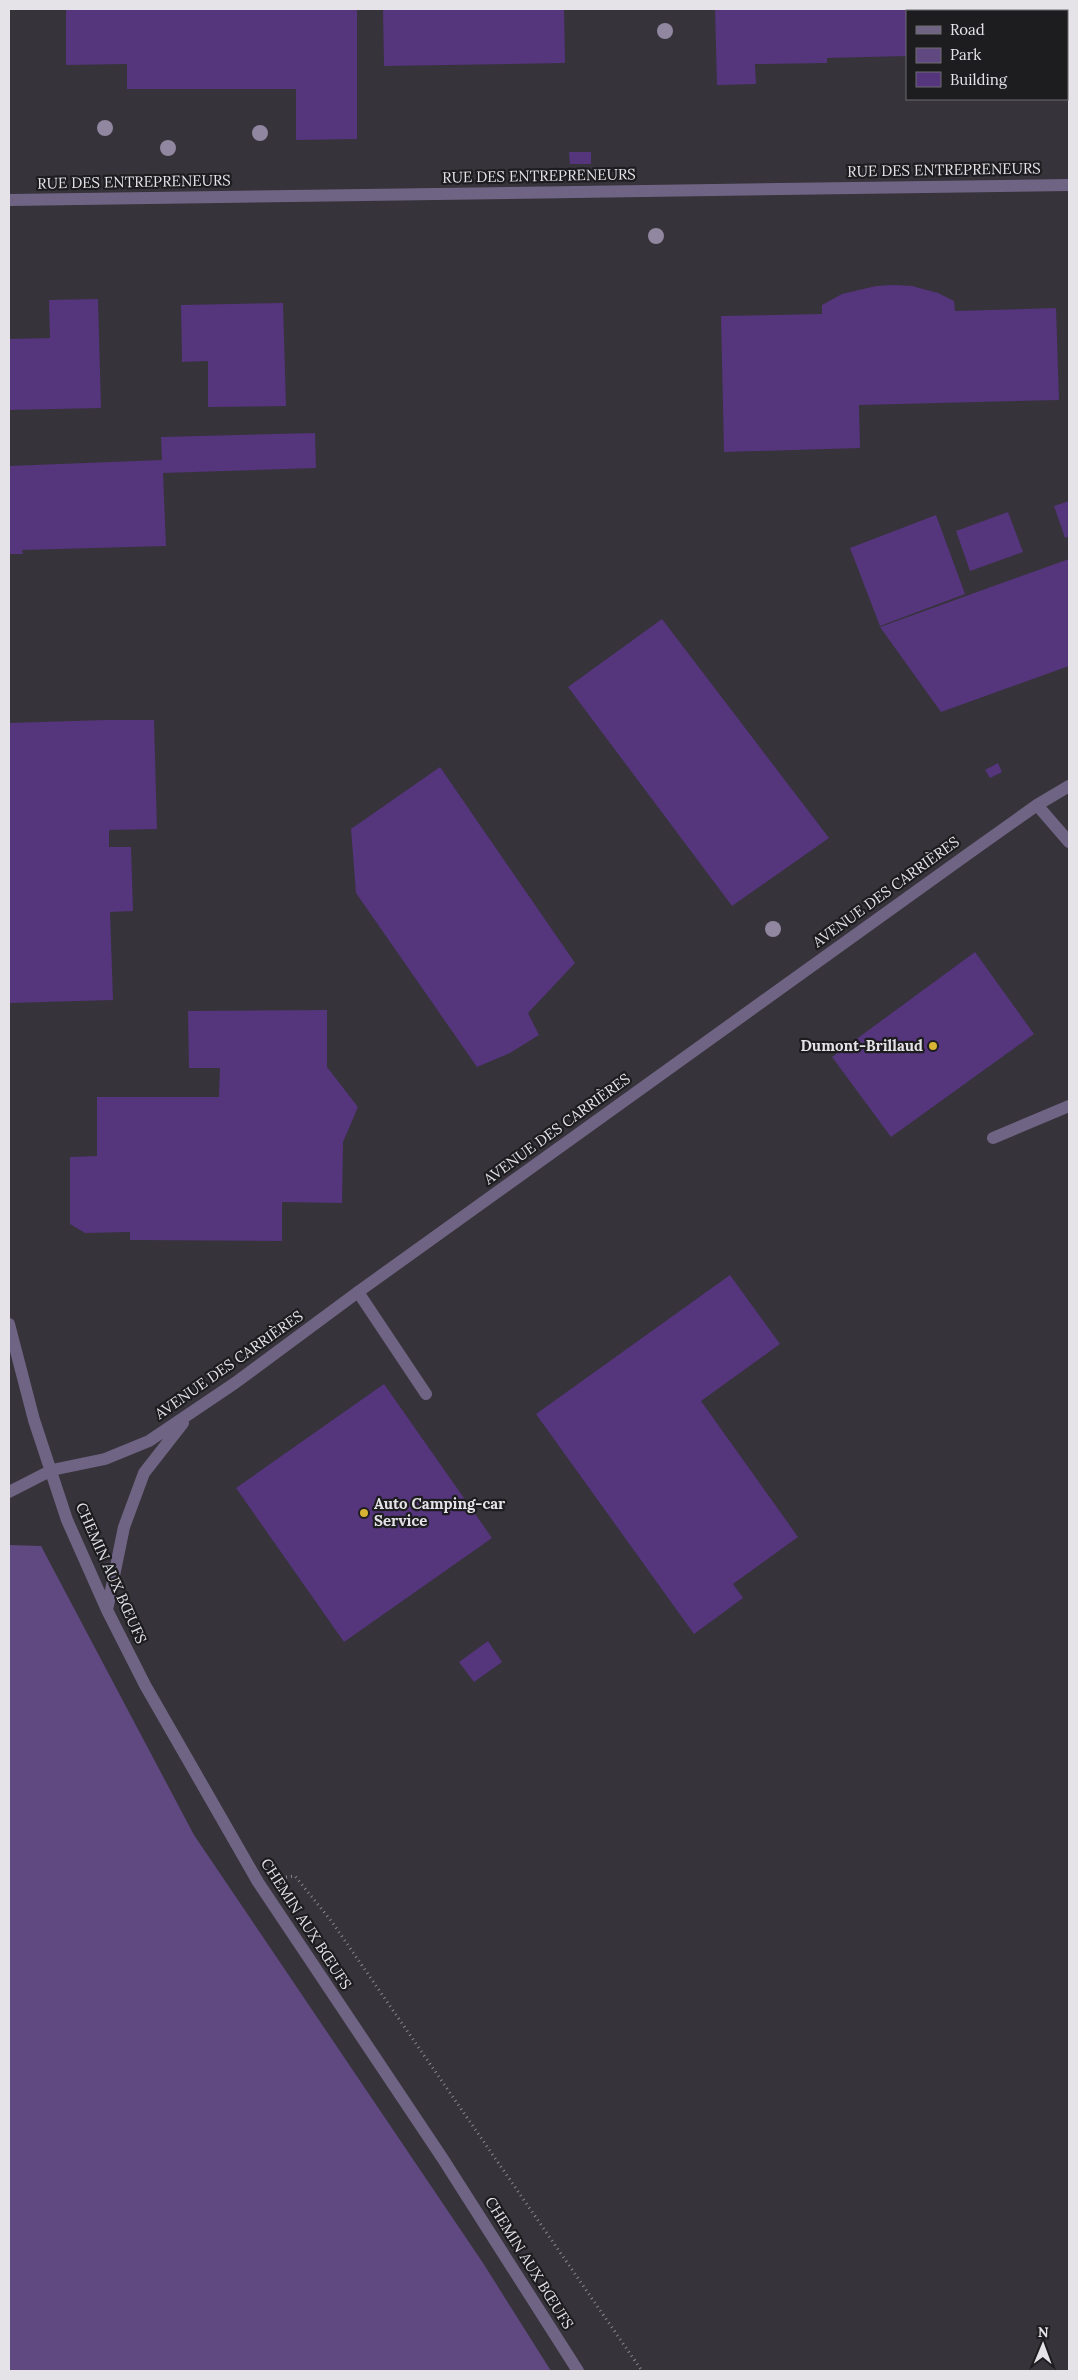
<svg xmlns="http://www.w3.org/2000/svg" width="1078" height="2380" font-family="Lora,serif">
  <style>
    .green { fill: #604981 }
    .building { fill: #55357c }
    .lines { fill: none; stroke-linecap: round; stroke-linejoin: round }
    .path { stroke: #89878d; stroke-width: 3; stroke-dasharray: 1 4; stroke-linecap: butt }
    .lane { stroke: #706484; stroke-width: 12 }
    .street { stroke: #706484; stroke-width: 12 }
    .tree { fill: #9187a1 }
    .poi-dot { fill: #d8b434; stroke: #1d1c1f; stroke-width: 2 }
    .labels { text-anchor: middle; stroke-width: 4.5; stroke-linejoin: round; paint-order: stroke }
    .street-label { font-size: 15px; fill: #e5e3e8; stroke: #1d1c1f }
    .poi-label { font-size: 15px; font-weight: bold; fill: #e5e3e8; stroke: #1d1c1f; text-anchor: end }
  </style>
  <rect width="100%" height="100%" fill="#36333a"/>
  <path class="green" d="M9,1545L41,1546L194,1835L483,2263L551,2371H9Z"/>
  <path class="building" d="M66,9H357V139L296,140V89H127V64L66,65Z
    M383,9H564L565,63L384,66Z
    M715,9H1069V20H1067V11H907V56L827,58V63L755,64L756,84L717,85Z
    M569,152H591V164H570Z
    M894,285L912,286L938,293L954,301L955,311L1056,308L1059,400L859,405L860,448L724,452L721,316L822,314V305L842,294L876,286Z
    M98,299L101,408L9,410V339L50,338L49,300Z
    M283,303L286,406L208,407V361L182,362L181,305Z
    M315,433L316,468L163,473L166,546L22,550L23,554H9V466L162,460L161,437Z
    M1069,501V536L1065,538L1054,506Z
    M1008,512L1023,552L970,571L956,531Z
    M936,515L965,594L880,626L850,548Z
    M1069,559V666L941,712L880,627Z
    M662,619L829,838L732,906L568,687Z
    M106,720H154L157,829L109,830V847H131L133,911L110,912L113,1000L9,1003V723Z
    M998,763L1002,772L990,778L985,770Z
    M440,767L575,963L528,1013L539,1035L510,1053L477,1067L356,893L351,829Z
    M975,952L1034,1034L891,1137L832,1057Z
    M327,1010V1067L358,1107L343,1142L342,1203L282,1202V1241L130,1240V1232L85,1233L70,1224V1157L97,1156V1097H219L220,1068H189L188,1011Z
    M730,1275L780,1344L701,1401L798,1537L733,1584L743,1598L694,1634L536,1414Z
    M384,1384L492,1538L344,1642L236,1488Z
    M488,1641L502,1662L474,1682L459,1662Z"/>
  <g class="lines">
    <path class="path" d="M286,1877L295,1876L332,1922L642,2371"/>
    <path class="lane" d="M993,1138L1069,1106
      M358,1292L426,1394"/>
    <path class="street" d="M9,200L1069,185
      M1037,805L1069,842
      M9,1324L34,1420L67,1520L107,1610L145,1685L258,1882L443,2159L578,2371
      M9,1492L52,1470L105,1459L149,1441L235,1383L358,1292L968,854L1037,805L1069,786
      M107,1610L124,1527L144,1473L183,1423"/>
  </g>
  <g class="tree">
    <circle cx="665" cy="31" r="8"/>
    <circle cx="105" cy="128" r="8"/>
    <circle cx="260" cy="133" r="8"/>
    <circle cx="168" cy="148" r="8"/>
    <circle cx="656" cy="236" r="8"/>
    <circle cx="773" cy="929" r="8"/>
  </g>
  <g class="poi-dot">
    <circle cx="933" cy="1046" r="5"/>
    <circle cx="364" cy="1513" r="5"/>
  </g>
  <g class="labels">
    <g class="street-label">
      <text transform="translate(944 170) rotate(-1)" y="5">RUE DES ENTREPRENEURS</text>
      <text transform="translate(539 176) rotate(-1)" y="5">RUE DES ENTREPRENEURS</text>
      <text transform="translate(134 182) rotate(-1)" y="5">RUE DES ENTREPRENEURS</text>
      <text transform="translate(886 892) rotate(-36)" y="5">AVENUE DES CARRIÈRES</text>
      <text transform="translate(557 1129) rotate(-36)" y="5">AVENUE DES CARRIÈRES</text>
      <text transform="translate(229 1365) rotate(-35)" y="5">AVENUE DES CARRIÈRES</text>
      <text transform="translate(111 1573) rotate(66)" y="5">CHEMIN AUX BŒUFS</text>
      <text transform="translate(306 1924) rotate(57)" y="5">CHEMIN AUX BŒUFS</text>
      <text transform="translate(529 2263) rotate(58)" y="5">CHEMIN AUX BŒUFS</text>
    </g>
    <g class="poi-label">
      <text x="923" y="1051">Dumont-Brillaud</text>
      <text x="374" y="1509" text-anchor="start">Auto Camping-car<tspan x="374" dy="17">Service</tspan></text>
    </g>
  </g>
  <rect width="1078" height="2380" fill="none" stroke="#e5e3e8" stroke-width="20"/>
  <rect x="906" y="10" width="162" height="90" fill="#1d1c1f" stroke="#6d6c6f"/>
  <rect x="916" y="26" width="25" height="8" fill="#706484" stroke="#6d6c6f"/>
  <text x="950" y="35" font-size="15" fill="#e5e3e8">Road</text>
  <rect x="916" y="48" width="25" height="15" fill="#604981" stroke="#6d6c6f"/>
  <text x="950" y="60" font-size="15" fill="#e5e3e8">Park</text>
  <rect x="916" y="72" width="25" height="15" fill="#55357c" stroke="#6d6c6f"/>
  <text x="950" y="85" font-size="15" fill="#e5e3e8">Building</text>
  <g transform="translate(1043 2345) rotate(1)" stroke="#1d1c1f" stroke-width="4" paint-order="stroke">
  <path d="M0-4L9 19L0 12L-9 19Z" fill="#e5e3e8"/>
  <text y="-8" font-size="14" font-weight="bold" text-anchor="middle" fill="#e5e3e8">N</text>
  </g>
</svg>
